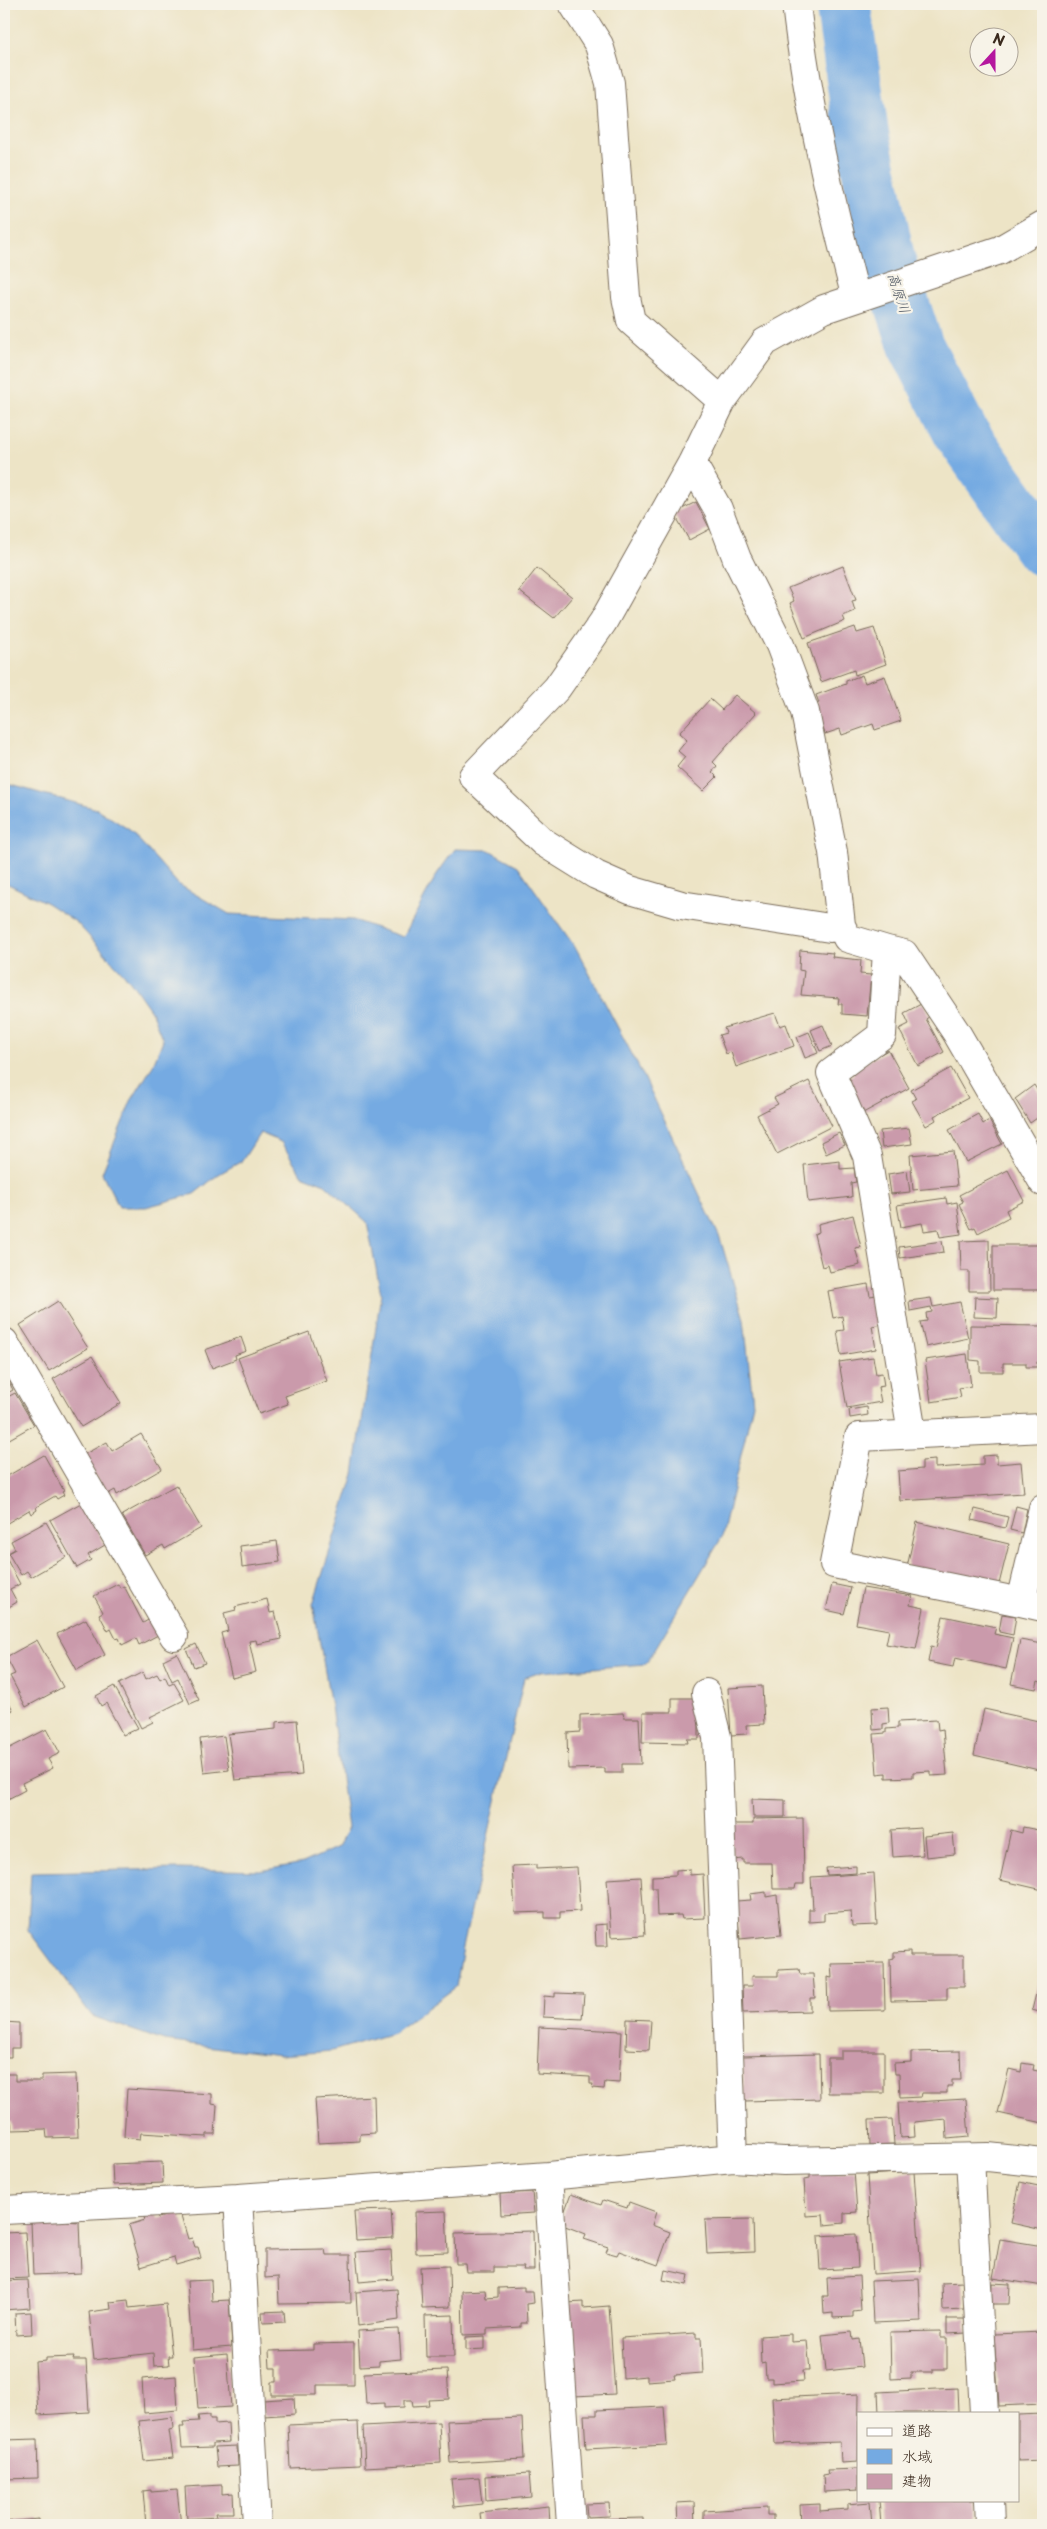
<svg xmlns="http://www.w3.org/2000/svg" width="1047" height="2529" font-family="'Playpen Sans','Klee One',sans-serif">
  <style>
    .water { fill: #74aae2; stroke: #586a80 }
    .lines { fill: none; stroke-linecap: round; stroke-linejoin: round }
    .river { stroke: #74aae2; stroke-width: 55 }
    .building { fill: #ca9aab }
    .street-casing { stroke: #796b59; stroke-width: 30 }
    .street { stroke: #fff; stroke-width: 28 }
    .labels { text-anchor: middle; stroke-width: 4.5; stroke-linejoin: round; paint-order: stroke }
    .water-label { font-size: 14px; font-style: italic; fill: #4f5763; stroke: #f7f3e8 }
  </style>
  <rect width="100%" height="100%" fill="#f7f3e8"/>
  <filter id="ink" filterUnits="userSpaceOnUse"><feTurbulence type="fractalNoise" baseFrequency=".02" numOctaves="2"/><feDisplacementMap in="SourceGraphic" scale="10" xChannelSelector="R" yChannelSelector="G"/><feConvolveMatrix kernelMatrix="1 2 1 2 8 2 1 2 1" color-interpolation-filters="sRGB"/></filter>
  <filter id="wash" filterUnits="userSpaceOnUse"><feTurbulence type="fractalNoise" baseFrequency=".0096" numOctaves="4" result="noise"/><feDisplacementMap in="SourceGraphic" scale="20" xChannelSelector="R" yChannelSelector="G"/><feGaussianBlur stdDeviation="1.12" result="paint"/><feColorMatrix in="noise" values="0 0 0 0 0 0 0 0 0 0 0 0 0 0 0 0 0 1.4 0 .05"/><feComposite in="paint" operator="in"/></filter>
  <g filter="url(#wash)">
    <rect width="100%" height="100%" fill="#ede4c6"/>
    <path class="water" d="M4,783L97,809L131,831L178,884L229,914L353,920L403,937L437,874L455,849L489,850L518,866L577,950L644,1077L720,1238L744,1319L753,1403L722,1537L646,1664L541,1672L524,1678L464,1942L456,1987L393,2033L332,2051L281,2055L164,2041L92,2016L28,1930L31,1872L180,1869L260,1871L303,1863L338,1847L348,1828L331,1706L313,1604L354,1474L381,1294L367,1222L325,1184L302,1175L281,1142L260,1133L242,1161L219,1174L194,1194L146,1207H119L102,1173L131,1101L152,1067L163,1040L151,1011L130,981L76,922L47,903L4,882Z"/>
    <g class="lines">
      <path class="river" d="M843,4L861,131L888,261L916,346L961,433L1043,549"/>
    </g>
    <g id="blocks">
      <path class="building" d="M696,502L710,529L689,540L674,513Z
        M843,566L856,600L852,601L855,611L843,616L845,621L804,638L790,603L794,601L788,588Z
        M537,568L572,597L554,618L519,591Z
        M855,627L857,633L874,628L886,664L855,675L854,670L821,682L808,643Z
        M862,675L865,683L885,676L901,721L875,730L873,724L842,735L840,729L825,734L815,704L819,703L816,695L846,684V681Z
        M735,695L756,713L713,762L717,766L712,772L717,777L703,791L677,767L685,757L678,751L687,740L679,733L710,699L722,710Z
        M800,950L833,953L832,957L861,960L860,974L871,975L867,1016L842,1014V1004H838L839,998L801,995L804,971L799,970Z
        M923,1003L930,1016L926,1019L944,1052L918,1066L899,1029L909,1024L904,1013Z
        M775,1013L780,1026L786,1024L794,1046L736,1067L731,1052L726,1054L719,1035L726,1033L724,1028Z
        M823,1025L832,1046L820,1051L811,1030Z
        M809,1032L818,1053L805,1058L797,1037Z
        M888,1050L909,1088L863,1113L847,1083L851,1081L849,1077L854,1074L852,1070Z
        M951,1068L968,1098L934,1116L936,1120L926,1126L912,1101L916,1099L911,1090Z
        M809,1081L832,1126L777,1154L757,1115L778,1104L774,1098Z
        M1034,1085L1043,1099V1114L1030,1123L1015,1099Z
        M978,1114L983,1124L989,1120L1002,1144L966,1162L949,1130Z
        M909,1128L912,1144L882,1148L880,1131Z
        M839,1133L845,1145L826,1154L821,1142Z
        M953,1151L957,1186L913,1190L910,1155Z
        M840,1161V1169L854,1168L856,1182L851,1183L852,1197L808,1202L804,1165Z
        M1008,1170L1024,1201L1006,1210L1009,1217L978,1233L975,1227L971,1229L959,1204L963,1202L959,1195Z
        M907,1171L910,1192L891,1194L888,1174Z
        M946,1198L947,1204L957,1202L961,1234L940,1237L938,1229L924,1231L922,1223L901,1227L897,1205Z
        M853,1215L861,1247L855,1248L860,1265L830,1272L828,1265L822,1267L814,1234L819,1232L818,1224Z
        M989,1240L990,1291H969V1271H961L960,1241Z
        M942,1241L944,1252L900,1258L899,1247Z
        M993,1245H1043V1290H993Z
        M868,1284L870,1296L876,1295L882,1324L872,1326L876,1349L841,1355L837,1331L844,1330L842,1316L833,1318L828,1291Z
        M975,1297L998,1298L997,1318L974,1317Z
        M931,1298L933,1307L960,1302L968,1338L926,1347L920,1322L927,1321L926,1313L932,1312L931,1307L910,1311L909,1301Z
        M58,1301L88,1348L49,1371L20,1325Z
        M970,1325L1043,1326V1362H1037V1367H1026V1363H1003V1372H980V1361L970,1360Z
        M309,1332L327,1381L285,1396L288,1404L259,1414L238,1358Z
        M241,1337L246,1351L235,1355L236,1359L212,1368L205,1350Z
        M967,1354L971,1386L959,1388L961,1397L931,1402L925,1360Z
        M92,1356L121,1403L81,1427L53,1379Z
        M873,1357L876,1374L882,1373L884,1386L878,1387L881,1402L847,1408L839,1362Z
        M4,1372L13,1390L4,1395Z
        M15,1393L34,1425L4,1442V1399Z
        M867,1407L868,1415L850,1418L849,1410Z
        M141,1434L162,1469L117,1495L115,1490L106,1495L83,1455L107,1442L112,1451Z
        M44,1455L64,1491L62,1492L64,1495L57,1499L55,1496L36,1507L37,1510L31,1514L29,1510L4,1525V1478Z
        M997,1455V1464L1021,1462L1024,1493L900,1501L898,1471L922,1469V1461L935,1460V1468L983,1465V1456Z
        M176,1485L201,1528L165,1549L163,1545L145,1555L122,1515Z
        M81,1503L105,1545L88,1555L91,1560L77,1568L50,1520Z
        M1016,1506L1027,1509L1022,1533L1010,1530Z
        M975,1509L1008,1517L1005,1528L972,1520Z
        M46,1522L66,1557L31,1577L27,1571L21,1575L8,1553L15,1549L11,1541Z
        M917,1522L1009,1544L998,1588L907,1567Z
        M277,1541L280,1562L242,1567L240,1546Z
        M4,1554L20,1584L10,1589L17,1602L4,1610Z
        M118,1584L120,1588L124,1586L143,1623L150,1619L158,1635L139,1645L136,1638L122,1645L119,1638L116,1639L111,1629L108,1631L99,1614L103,1612L94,1596Z
        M832,1584L851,1588L844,1614L826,1610Z
        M863,1588L912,1596L910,1605L924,1608L916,1649L886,1644L889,1630L856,1624Z
        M267,1599L270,1613L275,1612L282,1639L257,1644L256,1640L249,1641L256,1672L232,1678L221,1633L228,1631L224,1613L236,1610L235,1607Z
        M1002,1614L1016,1616L1013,1635L999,1632Z
        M943,1616L996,1627L994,1634L1013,1638L1006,1669L955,1658L953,1667L928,1662L931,1646L936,1648Z
        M86,1619L105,1655L77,1670L57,1634Z
        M37,1640L63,1687L26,1707L10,1676L15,1674L6,1657Z
        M1020,1640L1043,1644V1683L1038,1681L1036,1689L1011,1684Z
        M196,1644L205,1663L194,1667L186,1649Z
        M177,1653L199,1700L190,1704L178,1678L172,1681L163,1660Z
        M143,1672L146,1679L157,1674L160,1679L165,1676L169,1685L174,1683L184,1700L150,1717L153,1722L141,1728L119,1684Z
        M114,1686L138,1728L123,1735L106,1703L101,1706L96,1696Z
        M762,1686L764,1724L746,1725L747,1734L731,1735L728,1688Z
        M4,1693L13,1710L4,1716Z
        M672,1698H699V1739H687L688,1743L642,1742L643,1712H672Z
        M888,1707L889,1723L883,1724V1729L873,1730L872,1708Z
        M984,1709L1043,1722V1771L974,1755Z
        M623,1713L624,1718H639L641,1764H622V1773H605V1768L568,1769L567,1733L580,1732V1715Z
        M297,1720L302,1775L235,1780L228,1734L276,1729V1722Z
        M937,1720L938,1730L943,1729L947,1775L931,1776V1771L913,1772V1777L886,1778V1773L877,1774L874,1734L886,1733V1729L898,1728V1722Z
        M47,1729L60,1753L48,1759L53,1768L22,1783L25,1790L4,1801V1751Z
        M224,1736L229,1770L204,1773L200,1739Z
        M752,1799L785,1800V1817H753Z
        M803,1818L804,1884H796L795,1889H773L772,1863H743V1859L732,1860V1824H753V1819Z
        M1023,1827L1043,1831V1890L1000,1880L1011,1830L1022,1833Z
        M921,1828L923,1855L893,1857L891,1830Z
        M953,1833L955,1854L926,1857L924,1836Z
        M536,1865V1869L577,1867L580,1911L560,1912V1918H545V1912L515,1913L512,1866Z
        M856,1866V1873L827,1875L826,1868Z
        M690,1869V1875L703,1874L705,1918L682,1919L681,1915L657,1916L656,1888H652V1876L676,1875V1870Z
        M874,1873L877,1925L852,1926L851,1911L824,1913V1921L809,1922V1909H813L811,1877Z
        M641,1877L645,1935L611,1937L607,1879Z
        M766,1892V1897L777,1895L781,1935L740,1939L736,1901L751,1900L750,1894Z
        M607,1924L608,1946H596L595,1925Z
        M910,1951V1955H964V1987H947V2000L891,2001L890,1959L894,1958V1952Z
        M884,1963L885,2010L828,2011L827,1977L832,1978L831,1964Z
        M1043,1965V2013L1032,2010Z
        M799,1969L800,1974H813L815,1998H810V2011L743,2013L742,1986H753L752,1976H778V1970Z
        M555,1993L584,1994L582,2019L543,2017L544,1996L555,1997Z
        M627,2019L651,2020L649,2050L626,2049Z
        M4,2022L19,2023V2048H11V2057H4Z
        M539,2027L622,2031L619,2083L605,2082L604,2089L592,2088L593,2084H590V2077L537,2074Z
        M841,2051H884V2093H828V2058H841Z
        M960,2051L961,2080H952V2086H947V2093H922L921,2097L900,2098L899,2074H895L894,2063L911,2062V2052Z
        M819,2054L820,2099L744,2101L743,2056Z
        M1022,2063L1034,2065L1033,2070L1043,2072V2123L998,2113L1009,2069L1021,2072Z
        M4,2074H15V2081H42V2075L76,2074L78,2137L47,2138L46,2129L12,2130L11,2122L4,2123Z
        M127,2089L212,2094V2104L217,2105L215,2134H207V2137L141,2133L140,2139L124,2137Z
        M374,2096L375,2133L360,2134V2141L318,2143L315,2099Z
        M966,2099L969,2137L947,2139L946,2119L914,2122L915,2137L900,2138L898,2103Z
        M892,2119L894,2144L870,2145L869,2120Z
        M162,2162L163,2183L113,2185L112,2164Z
        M854,2171L857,2212L844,2213V2223L824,2225L823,2215L806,2216L804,2179L810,2178V2173Z
        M914,2172L921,2271L873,2274L867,2175Z
        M1020,2182L1043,2187V2230L1011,2223Z
        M532,2192L534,2213L501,2215L500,2194Z
        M571,2194L601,2205L603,2200L627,2208L629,2202L656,2212L652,2225L670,2232L658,2265L619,2251L617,2255L606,2252L608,2247L584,2239L586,2234L560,2224Z
        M391,2210L393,2238L356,2240L354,2211Z
        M156,2211L158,2218L180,2212L188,2239L192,2238L195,2247H198L201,2258L176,2265L174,2257L141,2267L129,2225L145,2220L143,2214Z
        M446,2211L448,2252L416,2253L415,2212Z
        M41,2219H67V2221L79,2222L81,2273L33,2275L31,2222H40Z
        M753,2219L754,2252L707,2254L705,2220Z
        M533,2231L534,2270H523L524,2267H494V2272H466L465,2264H456L455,2233Z
        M25,2232L28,2278L4,2279V2233Z
        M856,2234L858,2268L820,2270L818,2236Z
        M1000,2239L1043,2246V2286L993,2278Z
        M325,2249L326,2255H350L351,2303L279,2304L278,2277L265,2278V2250Z
        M391,2250L393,2279L359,2282L356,2252Z
        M449,2266L450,2307L422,2308L420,2267Z
        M665,2270L689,2275L687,2285L663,2280Z
        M859,2276L861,2311L853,2312V2317L833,2318V2313L824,2314L823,2296H828L827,2278Z
        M919,2279L921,2321L873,2323L871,2281Z
        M28,2280L30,2308L4,2310V2281Z
        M211,2280L212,2301L229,2300L232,2347L192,2350L187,2281Z
        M963,2282L964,2309L943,2310L942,2283Z
        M992,2283L1010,2284L1009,2304H991Z
        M524,2287V2291H533L534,2303L526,2304L527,2323H521V2327L487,2329V2334L463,2335L462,2291L485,2290L486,2298L498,2297V2288Z
        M397,2289L399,2320L358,2326L356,2292Z
        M128,2300L129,2308L166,2304L172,2356H168L169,2365L154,2366L153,2353L94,2360L89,2312L111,2309L110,2302Z
        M583,2302V2308L609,2306L615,2394L574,2396L567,2303Z
        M284,2311L285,2322L263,2323L262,2312Z
        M31,2312L32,2334L16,2335L15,2313Z
        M453,2315L454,2357H426L425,2316Z
        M947,2319H966L967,2333L947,2334Z
        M399,2329L401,2359L379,2361V2365L360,2366L358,2331Z
        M941,2331V2338H947V2369H933V2372H911V2378L891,2379L890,2332Z
        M852,2332L853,2340L859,2339L862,2367L826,2371L822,2335Z
        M1043,2332V2404L999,2406L994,2334Z
        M696,2333V2338H701L703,2373L674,2375L675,2379L647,2381V2376L623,2378L621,2338Z
        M791,2334V2342L807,2341L810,2370H803L804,2381L772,2383V2378H766L765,2362L761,2363L760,2336Z
        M485,2336V2349L466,2350V2337Z
        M354,2343V2385H317V2395H271V2382H276V2368H270L269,2351L313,2350V2344Z
        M227,2354L231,2407L198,2409L194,2357Z
        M74,2357L73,2360H86L89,2412L38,2415L35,2362L46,2361V2358Z
        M447,2370L449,2399L428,2400L429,2405L413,2406L412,2400H404V2407L384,2408V2403L366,2404L364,2373Z
        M176,2376L178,2410L144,2413L142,2379Z
        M957,2388L958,2413H879L878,2392Z
        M859,2394L858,2462L841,2463L840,2442L775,2444L772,2398Z
        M294,2398L295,2414L264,2416L263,2400Z
        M664,2407L667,2445L586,2449L584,2415H597V2410Z
        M1043,2414V2460L1018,2461V2415Z
        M210,2415V2419H215V2424L228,2423L229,2442L213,2443V2447L182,2448L180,2427H184L183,2422L199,2421L198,2416Z
        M172,2417L173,2429L169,2430L173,2458L144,2461L139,2421Z
        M522,2418L524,2459L450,2463L447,2421Z
        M358,2422L360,2465L290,2468L288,2425Z
        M439,2422L441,2463L365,2467L363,2426Z
        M37,2439L38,2478L4,2479V2440Z
        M237,2446L238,2466L217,2467L215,2447Z
        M858,2469V2490L824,2492L823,2475L829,2474L828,2470Z
        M529,2473L531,2497L486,2501L485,2476Z
        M479,2477L482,2504L454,2507L451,2479Z
        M222,2485V2494L233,2493L234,2513H216L217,2517L187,2519L185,2487Z
        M151,2490V2492L177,2490L181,2525H146L143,2491Z
        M879,2500H975L977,2525H881Z
        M694,2502L695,2525H678L677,2503Z
        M870,2502L872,2525H801L800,2505L820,2504V2511L847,2509V2504Z
        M609,2503L610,2516L587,2517L586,2504Z
        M549,2506L550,2525H466V2523L481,2522L480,2513Z
        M767,2507V2515H773V2525H697V2521H704V2511Z
        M240,2517L241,2525H218V2518Z
        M643,2518V2523H673V2525H603V2519Z
        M39,2519V2525H4V2522Z"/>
    </g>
  </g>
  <g filter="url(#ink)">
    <use href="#blocks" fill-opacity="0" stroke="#796b59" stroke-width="1"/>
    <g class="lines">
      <g class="street-casing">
        <path id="street" d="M573,4L599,45L610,83L626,297L631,321L722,401
          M796,4C807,103 831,202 856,298
          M692,463L718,509L737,559L780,645L805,712L833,852L841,925L830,928L681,905L630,890L596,875L543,842L473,776L557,688L603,622L692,463L722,401L765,342L824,309L1000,250L1043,225
          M841,925L847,938L887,950
          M4,1342L174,1636
          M912,1433L867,1156L831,1073L882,1035L887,950L904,954L956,1032L1043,1182
          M1043,1508L1021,1602L1043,1607
          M1021,1602L834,1564L859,1437L1043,1428
          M706,1693L717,1737L733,2158
          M970,2158L984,2413
          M548,2176L571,2525
          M238,2198L257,2525
          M4,2210L238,2198L548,2176L733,2158L784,2161L988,2157L1043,2163
          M989,2500L990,2525"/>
      </g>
      <use href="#street" class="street"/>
    </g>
  </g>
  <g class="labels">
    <g class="water-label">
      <text transform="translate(899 293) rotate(72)" y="5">高原川</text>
    </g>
  </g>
  <rect width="1047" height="2529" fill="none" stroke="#f7f3e8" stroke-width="20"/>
  <rect x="857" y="2412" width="162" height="90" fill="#f7f3e8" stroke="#aca397"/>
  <rect x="867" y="2428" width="25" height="8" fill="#ffffff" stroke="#aca397"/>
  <text x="902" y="2436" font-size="15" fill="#3b2a1e">道路</text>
  <rect x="867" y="2449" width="25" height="15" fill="#74aae2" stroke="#aca397"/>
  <text x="902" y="2462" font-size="15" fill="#3b2a1e">水域</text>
  <rect x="867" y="2474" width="25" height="15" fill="#ca9aab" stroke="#aca397"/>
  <text x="902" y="2486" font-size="15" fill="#3b2a1e">建物</text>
  <g transform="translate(994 52) rotate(21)"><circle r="24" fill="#f7f3e8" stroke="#aca397"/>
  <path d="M0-4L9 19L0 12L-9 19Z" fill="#b5179e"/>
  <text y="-8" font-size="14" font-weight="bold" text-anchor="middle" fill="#3b2a1e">N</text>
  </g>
</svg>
